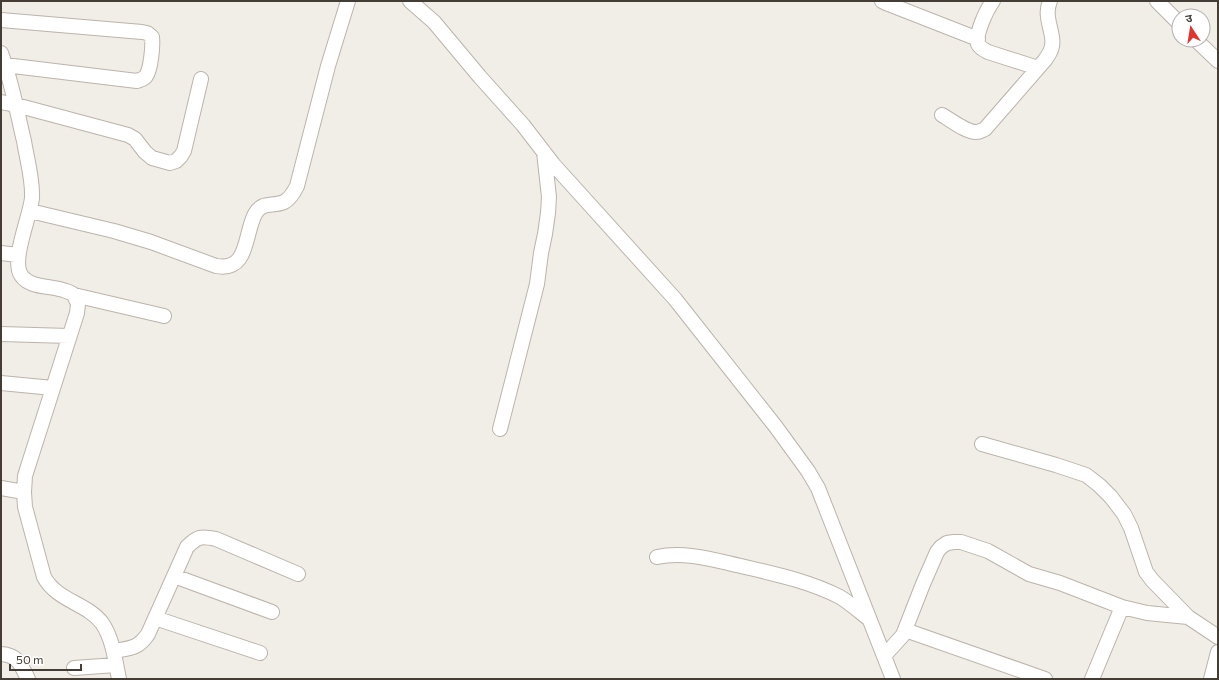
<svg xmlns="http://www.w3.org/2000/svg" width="1219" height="680" font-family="Commissioner,'Noto Sans Devanagari',sans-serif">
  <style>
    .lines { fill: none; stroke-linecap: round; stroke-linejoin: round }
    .minor-casing { stroke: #bcb4aa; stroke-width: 16 }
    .minor { stroke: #fff; stroke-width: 14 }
  </style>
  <rect width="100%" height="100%" fill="#f1ede7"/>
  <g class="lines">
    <g class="minor-casing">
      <path id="minor" d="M410,1L434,22L480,77L523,125L553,164L675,299L776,427L808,471L818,488L893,679
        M882,1L886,3L978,39
        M993,1C987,9 975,34 978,44C980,48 984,50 988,52L1038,68
        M1157,1L1179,23
        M1,20L142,32L147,33L152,37C153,45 151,69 146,76C144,79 140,80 137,81L5,65
        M1196,40L1218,61
        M1,53C12,82 17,112 24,141C27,160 33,179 32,198C30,217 11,260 21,275C30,289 52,285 66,291C69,292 72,293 74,295L78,304L77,313L31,457L25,476L24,492L25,507L44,577C57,601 87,603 102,623C113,639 115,660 119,679
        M1,102L16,105L128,135L135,139L145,152L152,158L170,163L176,161L181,156L184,151L201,79
        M942,115C951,120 966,132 976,132C980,132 982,130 985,129L1045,60C1047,57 1049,54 1050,52C1056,41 1049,28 1048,17C1047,11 1048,6 1050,1
        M30,211L114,231L151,242L216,266C249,272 244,235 255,214C262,201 272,207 284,202C290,199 294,192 297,186L328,66L348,1
        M1,253L18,255
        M74,295L164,316
        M1,334L69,336
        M1,383L53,388
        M500,429L537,284L541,253L545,234L548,213L549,197L544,152
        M982,444L1056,465L1086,475L1099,485L1111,497L1124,514L1131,528L1146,572L1152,580L1188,617L1218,637
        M1,488L24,492
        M657,557C685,551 714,560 741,566C775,574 809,581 840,597C850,603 860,612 869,619
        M174,576L272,612
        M155,618L260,653
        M905,630L1045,679
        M114,651C130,648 138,649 148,634L187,547C198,536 201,536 216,539L298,574
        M1,654C18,655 21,665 28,679
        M884,656L903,635L923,584L937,552L941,547L947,543L954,542H961L988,551L1029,574L1060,583L1122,607L1147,613L1188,617
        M74,668L116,665
        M1092,679L1122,607
        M1211,679L1218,652"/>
    </g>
    <use href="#minor" class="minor"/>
  </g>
  <rect width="1219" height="680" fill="none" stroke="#443d36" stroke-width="4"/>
  <g transform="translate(1191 28) rotate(348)"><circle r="19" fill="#ffffff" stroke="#b4b1af"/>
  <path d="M0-3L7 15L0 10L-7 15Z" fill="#e3332c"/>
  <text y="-6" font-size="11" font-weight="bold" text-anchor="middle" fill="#443d36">उ</text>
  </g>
  <path d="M10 664v6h71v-6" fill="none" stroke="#443d36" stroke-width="2"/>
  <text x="16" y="664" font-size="12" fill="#443d36" stroke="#ffffff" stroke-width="3" paint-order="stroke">50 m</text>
</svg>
